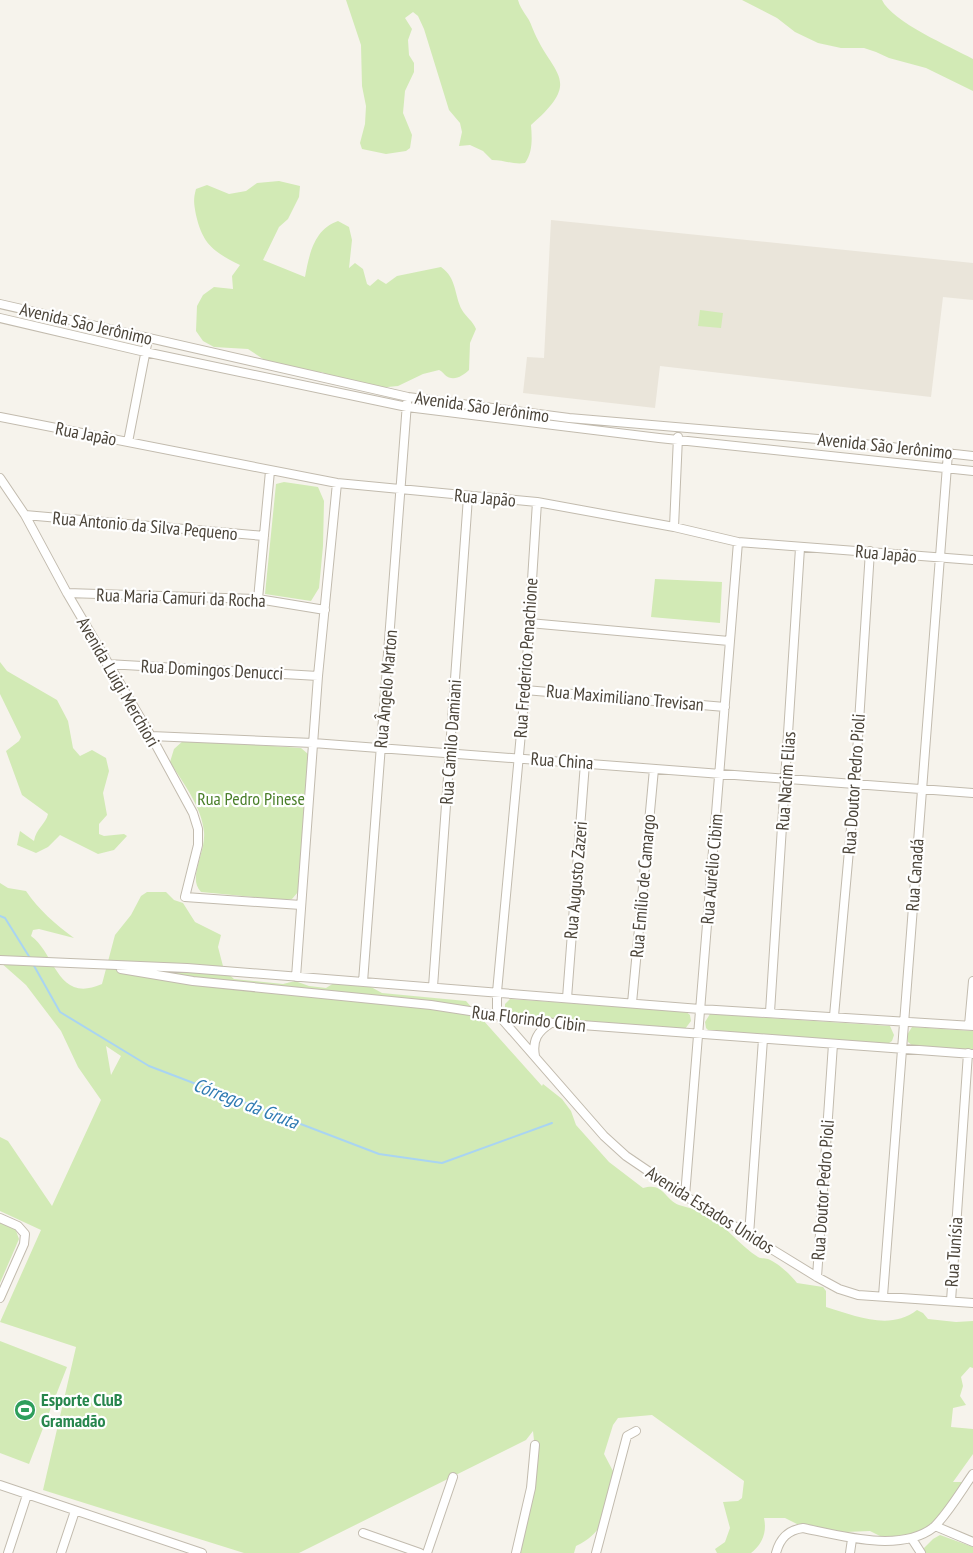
<svg xmlns="http://www.w3.org/2000/svg" width="973" height="1553" font-family="'PT Sans Narrow',sans-serif">
  <style>
    .residential { fill: #eae5da }
    .green { fill: #d2eab5; fill-rule: evenodd }
    .lines { fill: none; stroke-linecap: round; stroke-linejoin: round }
    .stream { stroke: #a9d4f2; stroke-width: 2 }
    .minor-casing { stroke: #c2bbae; stroke-width: 10 }
    .minor { stroke: #fff; stroke-width: 8 }
    .labels { text-anchor: middle; stroke-width: 4.5; stroke-linejoin: round; paint-order: stroke }
    .street-label { font-size: 18px; fill: #4b4439; stroke: #fff }
    .park-label { font-size: 18px; fill: #4a7f2a; stroke: #fff }
    .leisure-label { font-size: 18px; font-weight: bold; fill: #27864d; stroke: #fff; text-anchor: start }
    .water-label { font-size: 19px; font-style: italic; fill: #2e7ab2; stroke: #fff }
  </style>
  <rect width="100%" height="100%" fill="#f6f3ec"/>
  <path class="residential" d="M551,220L973,263V300L943,297L931,397L660,366L655,408L523,393L527,357L544,358Z"/>
  <path class="green" d="M346,0H518C521,11 529,17 532,27C551,76 585,78 531,125C532,138 533,152 525,163C514,165 504,160 492,160L483,151L470,145L459,146L462,132L460,123L449,110L424,29L418,16L413,12L405,18L412,29L408,40L409,55L414,63V72L405,91L403,113L412,135L410,148L406,151L386,154L362,149L360,143L365,124L366,106L362,86L361,45Z
    M742,0H882C892,22 951,47 973,59V91L926,68L889,58L876,52L864,48H841L818,43L795,32L777,18Z
    M279,181L300,186L299,197L288,219L279,227L263,260L305,277C309,255 314,229 338,221L349,227L352,240L349,268L355,263L363,269L367,284L370,286L378,279L386,284L397,276L441,267C457,278 454,295 462,310C466,317 473,321 476,329L470,343L469,370C463,376 453,382 445,375C443,373 442,371 439,370L423,374L398,386L377,388L333,378L322,372L304,373L266,361L248,349L214,347L203,341L196,331L197,306L203,295L214,287L233,289L232,276L240,265C214,252 203,245 196,215C194,204 193,200 196,189L207,185L229,194L246,191L257,183Z
    M700,310L723,313L721,328L698,326Z
    M284,482L318,487L324,501L323,546L319,588L311,601L265,594L276,484Z
    M655,579L722,582L720,623L651,617Z
    M0,662L7,671L57,700L68,721L73,748L80,756L92,750L106,758L109,771L103,793L107,815L99,824V834L104,836L124,834L127,836L114,850L98,854L60,835L48,847L36,853L17,845L20,831L34,841C36,828 46,824 48,814L22,795L6,751L19,741L21,737L0,694Z
    M184,740L301,748L308,754L298,892L292,899L283,900L201,892C187,878 206,853 204,832C202,807 183,783 170,762L174,749Z
    M0,883L8,888L26,891C39,910 55,924 74,938L39,929L33,930L31,936C56,954 57,1004 102,984L115,935L131,915L141,896L147,892H166L174,900L183,903L195,922L221,935L218,947L224,970L234,979L283,984L295,981L309,986L326,988L334,983L356,984L371,987L382,993L466,1001L542,1086L543,1084L562,1099L571,1111L576,1125L609,1162L643,1188C664,1182 664,1199 679,1205C688,1208 698,1209 708,1215C726,1226 740,1246 758,1257C761,1259 765,1258 768,1259C778,1263 791,1275 797,1283L823,1287L826,1291V1307C856,1316 890,1331 917,1310L923,1313L928,1319L956,1322L973,1321V1368L970,1367L961,1377L963,1386L960,1396L966,1405L953,1408L951,1427L973,1429V1454L953,1482H962C943,1518 932,1531 892,1542L870,1531L845,1532L834,1536L809,1530L785,1518H764C767,1531 763,1544 751,1553H717L715,1549L725,1542L730,1528L723,1502L738,1501L742,1498L744,1481L652,1415L618,1418L613,1425L604,1454L614,1473C607,1505 609,1531 576,1546L574,1553H521L535,1450L533,1431L526,1440L299,1553H244L43,1490L76,1347L0,1322L41,1230L0,1211V1137L8,1141L52,1206L101,1100L78,1067L61,1031L26,985L0,962ZM106,1046L121,1056L111,1075Z
    M510,999L685,1011L690,1015L691,1021L685,1029L511,1018L505,1010V1004Z
    M710,1014L890,1026L894,1035L892,1041L886,1045L710,1032L706,1028L705,1022Z
    M912,1027L973,1031V1050L913,1046L908,1042L907,1035Z
    M0,1222L15,1228L19,1239L0,1283Z
    M0,1341L67,1367L29,1464L0,1453Z
    M940,1535L973,1547V1553H925L924,1548L933,1539Z"/>
  <g class="lines">
    <path class="stream" d="M0,916L5,918L30,958
      M33,964L60,1012L149,1066L379,1154L442,1163L552,1123"/>
    <g class="minor-casing">
      <path id="minor" d="M0,304L408,397L569,418L818,439L973,456
        M0,318L145,352L407,407L659,438L973,471
        M0,417L337,483L537,502L674,527L738,542L973,560
        M128,442L148,339
        M0,478L25,515L67,593L151,736L193,813L198,829V845L185,897L301,905
        M537,502L525,690L497,992V1008L501,1018L604,1136L626,1156L685,1196L817,1277L839,1289L858,1295L973,1303
        M25,515L264,536
        M674,527L678,437
        M67,593L258,599L325,610
        M258,599L270,471
        M529,623L729,641
        M107,664L318,676
        M525,690L725,707
        M151,736L313,743L973,793
        M0,960L187,968L700,1009L973,1026
        M121,969L193,981L431,1005L541,1022L973,1054
        M296,977L318,676L337,483
        M363,982L407,403
        M433,987L468,497
        M567,998L585,763
        M632,1003L654,769
        M770,1012L800,548
        M834,1016L855,784L870,551
        M969,1025L973,981
        M535,1056C532,1040 538,1031 551,1023
        M685,1196L738,542
        M0,1218L18,1226L25,1234L24,1244L0,1298
        M749,1235L763,1039
        M817,1277L833,1044
        M883,1296L948,453
        M951,1301L968,1053
        M0,1485L202,1553
        M935,1526L973,1542
        M363,1533L420,1553
        M912,1539L921,1553
        M8,1553L27,1495
        M61,1553L75,1511
        M427,1553L453,1477
        M516,1553L531,1488L535,1445
        M596,1553L627,1436L636,1431
        M776,1553C780,1538 788,1530 803,1528C842,1536 901,1553 934,1527C949,1512 961,1491 973,1474
        M850,1553L852,1539"/>
    </g>
    <use href="#minor" class="minor"/>
  </g>
  <defs>
    <g id="stadium-disc" transform="scale(1.125)"><circle r="9.5" fill="#2e9e5b" stroke="#fff"/><path d="M0-5a6.5 5 0 1 0 0 10a6.5 5 0 1 0 0-10ZM-3.5-1.8h7v3.6h-7Z" fill="#fff"/></g>
  </defs>
  <g fill-rule="evenodd">
    <use href="#stadium-disc" x="25" y="1410"/>
  </g>
  <g class="labels">
    <g class="street-label">
      <text transform="translate(86 324) rotate(13)" y="6">Avenida São Jerônimo</text>
      <text transform="translate(482 407) rotate(8)" y="6">Avenida São Jerônimo</text>
      <text transform="translate(86 434) rotate(11)" y="6">Rua Japão</text>
      <text transform="translate(885 446) rotate(6)" y="6">Avenida São Jerônimo</text>
      <text transform="translate(485 498) rotate(5)" y="6">Rua Japão</text>
      <text transform="translate(145 526) rotate(5)" y="6">Rua Antonio da Silva Pequeno</text>
      <text transform="translate(886 554) rotate(5)" y="6">Rua Japão</text>
      <text transform="translate(181 598) rotate(2)" y="6">Rua Maria Camuri da Rocha</text>
      <text transform="translate(526 658) rotate(-86)" y="6">Rua Frederico Penachione</text>
      <text transform="translate(212 670) rotate(3)" y="6">Rua Domingos Denucci</text>
      <text transform="translate(118 682) rotate(60)" y="6">Avenida Luigi Merchiori</text>
      <text transform="translate(386 689) rotate(-85)" y="6">Rua Ângelo Marton</text>
      <text transform="translate(625 698) rotate(5)" y="6">Rua Maximiliano Trevisan</text>
      <text transform="translate(451 742) rotate(-86)" y="6">Rua Camilo Damiani</text>
      <text transform="translate(562 761) rotate(4)" y="6">Rua China</text>
      <text transform="translate(786 781) rotate(-86)" y="6">Rua Nacim Elias</text>
      <text transform="translate(854 784) rotate(-86)" y="6">Rua Doutor Pedro Pioli</text>
      <text transform="translate(712 869) rotate(-85)" y="6">Rua Aurélio Cibim</text>
      <text transform="translate(915 875) rotate(-86)" y="6">Rua Canadá</text>
      <text transform="translate(576 880) rotate(-85)" y="6">Rua Augusto Zazeri</text>
      <text transform="translate(643 886) rotate(-85)" y="6">Rua Emílio de Camargo</text>
      <text transform="translate(529 1019) rotate(7)" y="6">Rua Florindo Cibin</text>
      <text transform="translate(823 1190) rotate(-86)" y="6">Rua Doutor Pedro Pioli</text>
      <text transform="translate(710 1210) rotate(32)" y="6">Avenida Estados Unidos</text>
      <text transform="translate(954 1252) rotate(-86)" y="6">Rua Tunísia</text>
    </g>
    <g class="park-label">
      <text x="251" y="805">Rua Pedro Pinese</text>
    </g>
    <g class="leisure-label">
      <text x="41" y="1406">Esporte CluB<tspan x="41" dy="21">Gramadão</tspan></text>
    </g>
    <g class="water-label">
      <text transform="translate(246 1103) rotate(21)" y="7">Córrego da Gruta</text>
    </g>
  </g>
</svg>
